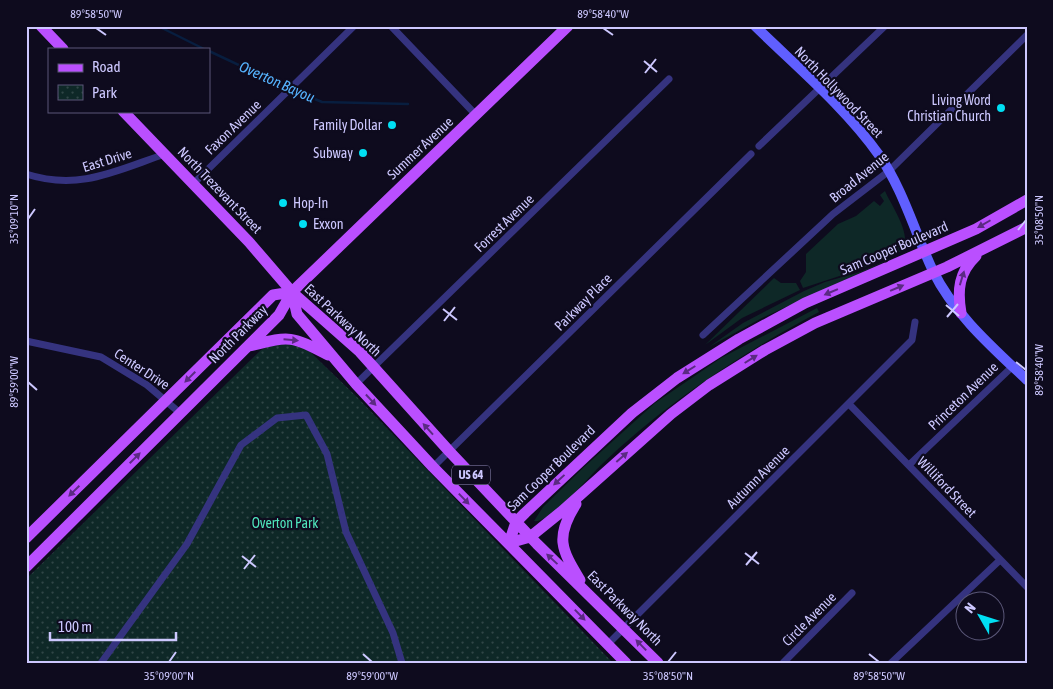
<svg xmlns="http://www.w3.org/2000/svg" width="1053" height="689" font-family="'Asap Condensed',sans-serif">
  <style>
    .green { fill: #0e2827 }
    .park { fill: url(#park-dots) }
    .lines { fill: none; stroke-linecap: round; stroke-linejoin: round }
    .stream { stroke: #081e3f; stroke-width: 2.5 }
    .street { stroke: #35337f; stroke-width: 7 }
    .secondary { stroke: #605fff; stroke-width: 10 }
    .primary { stroke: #ba4fff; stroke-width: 11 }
    .oneway { fill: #5b2a83 }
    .ticks { fill: none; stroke: #cdc8ff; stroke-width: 2 }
    .poi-dot { fill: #00dff3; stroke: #0e0b1e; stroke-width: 2 }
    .labels { text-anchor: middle; stroke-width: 4.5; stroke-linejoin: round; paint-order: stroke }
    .shield { fill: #0e0b1e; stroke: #948fbc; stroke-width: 1 }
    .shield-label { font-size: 12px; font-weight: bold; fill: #cdc8ff }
    .street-label { font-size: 14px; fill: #cdc8ff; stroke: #0e0b1e }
    .poi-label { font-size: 14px; fill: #cdc8ff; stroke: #0e0b1e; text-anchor: end }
    .park-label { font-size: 14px; fill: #4fe4bc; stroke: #0e0b1e }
    .water-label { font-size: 15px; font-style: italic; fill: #56b4ff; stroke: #0e0b1e }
    .neatline { fill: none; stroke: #cdc8ff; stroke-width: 2 }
    .ticks-label { font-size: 12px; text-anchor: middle; fill: #cdc8ff }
  </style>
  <defs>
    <pattern id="park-dots" width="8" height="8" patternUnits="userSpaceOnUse" patternTransform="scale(1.25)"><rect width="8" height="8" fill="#0e2827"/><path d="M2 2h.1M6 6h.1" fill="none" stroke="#304647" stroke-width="1.8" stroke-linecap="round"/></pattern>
  </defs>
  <rect width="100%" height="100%" fill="#0e0b1e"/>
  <path class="green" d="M885,191C892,207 913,235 902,251L861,269L803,288L800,281L806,272V254L838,224L856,216L874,201L880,206L884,201L880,195Z
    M899,255L762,318L709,347L743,323L804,291L825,282L860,272Z
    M774,278L781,283H796L800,290L742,318L705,345Z
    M817,308L819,312C740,354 664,404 600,466C588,478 549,524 534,521L543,507L583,468L655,403L721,358Z"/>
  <path class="park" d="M277,342L304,346L357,397L613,663H26V579L261,350Z"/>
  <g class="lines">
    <path class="stream" d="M158,26L204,49
      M209,51L281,85L322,102L408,104"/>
    <path class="street" d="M391,26L477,116
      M759,146L885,26
      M26,174C79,191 115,171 165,154
      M193,184L354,26
      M703,335L833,214L889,171L1027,35
      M26,341L101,357L147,385L180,413
      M356,384L669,79
      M849,404L1027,587
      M909,465L1013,366
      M433,467L751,154
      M608,644L912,340L915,322
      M101,663L187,544L241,445L277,418L306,415L327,454L346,532L393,633L402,663
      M783,663L852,593
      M891,663L1000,560"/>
    <path class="secondary" d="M755,26C797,67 845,107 879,155C903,189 915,233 933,271C954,314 993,348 1027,380"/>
    <path class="primary" d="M41,26L63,49
      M123,111L249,242L292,292L360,352L449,451L537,544L658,663
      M292,292L297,314L356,384L433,467L626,663
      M961,313C957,290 959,272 976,256
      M249,346C290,336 290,335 328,355
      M576,504C555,537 561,549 580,580
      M26,538L273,295L292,292
      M509,543L516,522L525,513L632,413L677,378L739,339L805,303L976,229L1027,200
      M509,543L530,537L561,512L671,414L709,385L765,350L815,323L947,267L1027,227
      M26,567L279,315L292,292L568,26"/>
  </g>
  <defs><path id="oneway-solid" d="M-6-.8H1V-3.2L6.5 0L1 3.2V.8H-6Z" transform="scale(1.25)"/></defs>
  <g class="oneway">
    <use href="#oneway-solid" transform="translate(984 224) rotate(150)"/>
    <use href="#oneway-solid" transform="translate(962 278) rotate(-73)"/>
    <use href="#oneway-solid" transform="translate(897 288) rotate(-23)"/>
    <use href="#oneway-solid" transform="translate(831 292) rotate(157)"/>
    <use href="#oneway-solid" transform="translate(291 340) rotate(5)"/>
    <use href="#oneway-solid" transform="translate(751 359) rotate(-32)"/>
    <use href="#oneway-solid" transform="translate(689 370) rotate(148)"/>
    <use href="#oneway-solid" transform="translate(190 377) rotate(135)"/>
    <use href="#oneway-solid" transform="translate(371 400) rotate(47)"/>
    <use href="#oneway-solid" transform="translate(428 429) rotate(-132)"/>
    <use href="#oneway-solid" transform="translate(622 457) rotate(-41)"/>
    <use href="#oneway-solid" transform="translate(135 458) rotate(-45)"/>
    <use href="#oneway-solid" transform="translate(559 480) rotate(137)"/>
    <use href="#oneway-solid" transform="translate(74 491) rotate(136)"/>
    <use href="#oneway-solid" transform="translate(464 499) rotate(46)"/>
    <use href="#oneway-solid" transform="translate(552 559) rotate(-137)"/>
    <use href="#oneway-solid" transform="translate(580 615) rotate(46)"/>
    <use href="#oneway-solid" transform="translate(641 645) rotate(-134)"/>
  </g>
  <path class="ticks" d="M96,28L106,35M603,28L613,35M644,61L657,72M645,73L656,59M28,219L35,209M1018,230L1026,220M946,305L959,316M443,309L457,320M947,317L958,304M444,321L455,307M1016,362L1026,370M28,382L37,390M745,553L759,564M242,556L256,567M746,565L757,552M244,569L255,555M363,654L372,662M869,654L879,662M169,662L176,652M668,662L676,652"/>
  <g class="poi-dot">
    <circle cx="1001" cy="108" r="5"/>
    <circle cx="392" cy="125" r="5"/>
    <circle cx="363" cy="153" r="5"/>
    <circle cx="283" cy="203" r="5"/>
    <circle cx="303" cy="224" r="5"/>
  </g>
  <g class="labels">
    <rect class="shield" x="452" y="465.5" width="38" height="19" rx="4"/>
    <g class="shield-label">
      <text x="471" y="479">US 64</text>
    </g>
    <g class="street-label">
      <text transform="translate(839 92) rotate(46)" y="5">North Hollywood Street</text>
      <text transform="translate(233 127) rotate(-44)" y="5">Faxon Avenue</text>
      <text transform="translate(420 148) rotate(-43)" y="5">Summer Avenue</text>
      <text transform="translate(107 160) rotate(-17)" y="5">East Drive</text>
      <text transform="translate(859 177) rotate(-39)" y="5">Broad Avenue</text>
      <text transform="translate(220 190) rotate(46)" y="5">North Trezevant Street</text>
      <text transform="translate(504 223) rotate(-44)" y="5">Forrest Avenue</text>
      <text transform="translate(894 248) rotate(-23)" y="5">Sam Cooper Boulevard</text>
      <text transform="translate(583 302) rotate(-45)" y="5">Parkway Place</text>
      <text transform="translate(343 320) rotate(43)" y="5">East Parkway North</text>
      <text transform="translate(238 334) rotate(-45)" y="5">North Parkway</text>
      <text transform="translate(142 369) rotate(33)" y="5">Center Drive</text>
      <text transform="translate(963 396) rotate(-44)" y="5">Princeton Avenue</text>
      <text transform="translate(551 468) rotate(-44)" y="5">Sam Cooper Boulevard</text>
      <text transform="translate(758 477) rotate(-45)" y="5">Autumn Avenue</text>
      <text transform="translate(947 487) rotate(46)" y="5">Williford Street</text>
      <text transform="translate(625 608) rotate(45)" y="5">East Parkway North</text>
      <text transform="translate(809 619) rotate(-45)" y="5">Circle Avenue</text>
    </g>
    <g class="poi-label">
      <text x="991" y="105">Living Word<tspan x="991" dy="16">Christian Church</tspan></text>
      <text x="382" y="130">Family Dollar</text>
      <text x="353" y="158">Subway</text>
      <text x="293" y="208" text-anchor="start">Hop-In</text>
      <text x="313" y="229" text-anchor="start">Exxon</text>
    </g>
    <g class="park-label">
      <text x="285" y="528">Overton Park</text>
    </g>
    <g class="water-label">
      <text transform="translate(277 82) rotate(24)" y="5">Overton Bayou</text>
    </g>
  </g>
  <rect width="1053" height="689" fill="none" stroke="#0e0b1e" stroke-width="55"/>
  <rect x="48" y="48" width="162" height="65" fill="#0e0b1e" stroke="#5a5778"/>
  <rect x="58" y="64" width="25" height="8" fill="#ba4fff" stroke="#5a5778"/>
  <text x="92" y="72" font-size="15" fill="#cdc8ff">Road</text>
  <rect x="58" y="85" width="25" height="15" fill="url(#park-dots)" stroke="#5a5778"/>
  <text x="92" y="98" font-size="15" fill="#cdc8ff">Park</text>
  <g transform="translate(980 616) rotate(309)"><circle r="24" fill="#0e0b1e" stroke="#5a5778"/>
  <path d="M0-4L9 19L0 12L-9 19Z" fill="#00dff3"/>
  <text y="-8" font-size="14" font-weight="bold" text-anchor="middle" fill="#cdc8ff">N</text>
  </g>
  <path d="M50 632v8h126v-8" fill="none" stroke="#cdc8ff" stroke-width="2.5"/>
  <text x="58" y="632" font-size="15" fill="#cdc8ff" stroke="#0e0b1e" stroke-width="4" paint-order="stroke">100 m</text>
  <rect x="28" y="28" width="998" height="634" class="neatline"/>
  <g class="ticks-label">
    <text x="96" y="18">89°58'50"W</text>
    <text x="603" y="18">89°58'40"W</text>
    <text transform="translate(14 219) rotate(-90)" y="4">35°09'10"N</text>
    <text transform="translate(1039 220) rotate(-90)" y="4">35°08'50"N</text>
    <text transform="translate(1039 370) rotate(-90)" y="4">89°58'40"W</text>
    <text transform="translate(14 382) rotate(-90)" y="4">89°59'00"W</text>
    <text x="169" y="680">35°09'00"N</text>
    <text x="372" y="680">89°59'00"W</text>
    <text x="668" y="680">35°08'50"N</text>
    <text x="879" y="680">89°58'50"W</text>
  </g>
</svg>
